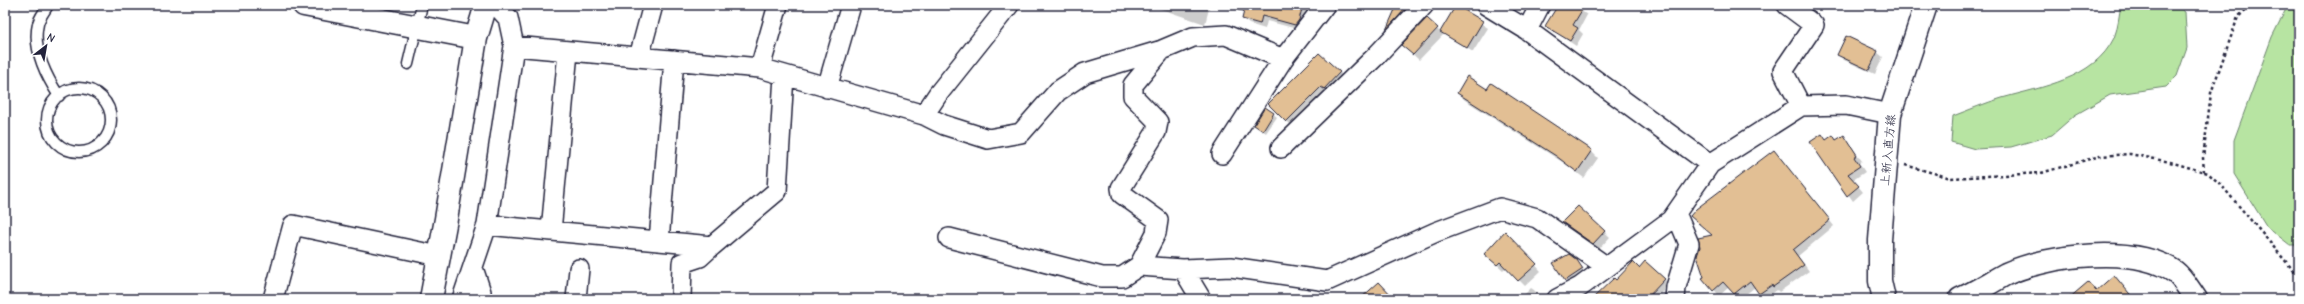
<svg xmlns="http://www.w3.org/2000/svg" width="2304" height="304" font-family="'Comic Neue','Klee One',sans-serif">
  <style>
    .green { fill: #b7e4a2; stroke: #6c836e }
    .shadow { fill: #0003 }
    .building { fill: #e2bf94; stroke: #22223b }
    .lines { fill: none; stroke-linecap: round; stroke-linejoin: round }
    .service-casing { stroke: #22223b; stroke-width: 13 }
    .minor-casing { stroke: #22223b; stroke-width: 22 }
    .tertiary-casing { stroke: #22223b; stroke-width: 25 }
    .secondary-casing { stroke: #22223b; stroke-width: 25 }
    .path { stroke: #22223b; stroke-width: 2.5; stroke-dasharray: 3 3; stroke-linecap: butt }
    .service { stroke: #fff; stroke-width: 10 }
    .minor { stroke: #fff; stroke-width: 19 }
    .tertiary { stroke: #fff; stroke-width: 22 }
    .secondary { stroke: #fff; stroke-width: 22 }
    .labels { text-anchor: middle; stroke-width: 4; stroke-linejoin: round; paint-order: stroke }
    .street-label { font-size: 12px; fill: #22223b; stroke: #fff }
  </style>
  <rect width="100%" height="100%" fill="#fff"/>
  <filter id="ink" filterUnits="userSpaceOnUse"><feTurbulence type="fractalNoise" baseFrequency=".025" numOctaves="2"/><feDisplacementMap in="SourceGraphic" scale="8" xChannelSelector="R" yChannelSelector="G"/><feConvolveMatrix kernelMatrix="1 2 1 2 8 2 1 2 1" color-interpolation-filters="sRGB"/></filter>
  <g filter="url(#ink)">
    <path class="green" d="M2121,5H2176L2185,12L2187,48L2177,76L2166,87L2110,95L2075,115L2052,135L2011,147L1975,149L1951,142L1953,116C1969,110 1985,103 2002,98C2041,87 2094,79 2114,38C2118,28 2119,15 2121,5Z
      M2288,5H2299V245H2290L2267,227L2234,174V140L2272,37Z"/>
    <path class="shadow" d="M1149,5H1210L1205,24Z
      M1237,5H1310L1304,26L1301,30L1267,21L1265,29L1249,24L1243,19L1245,10Z
      M1398,5H1419L1391,34L1387,29Z
      M1559,5H1573L1587,15L1579,30L1583,34L1576,46L1546,26Z
      M1456,7L1488,28L1473,52L1444,34L1419,60L1408,50L1427,19L1441,33Z
      M1877,52L1883,57L1875,74L1844,60L1838,54Z
      M1339,72L1345,78L1292,126L1269,104Z
      M1488,90L1591,151L1598,158L1584,178L1564,163L1465,100L1458,93Z
      M1266,108L1277,117L1266,133L1255,125Z
      M1833,136L1837,141L1844,136L1862,161L1859,163L1865,172L1853,180L1863,192L1853,201L1811,142L1826,141Z
      M1774,151L1834,226L1798,256L1809,271L1779,292L1777,290L1765,299L1755,287L1740,299L1729,287L1719,296L1705,277L1713,236Z
      M1578,207L1610,237L1599,249L1564,222Z
      M1505,232L1541,271L1525,286L1506,267L1503,270L1491,259Z
      M1578,262L1585,274L1571,286L1566,280Z
      M1639,269L1664,279L1669,285L1655,299H1593L1616,281Z
      M1531,288L1534,290L1542,299L1521,298Z"/>
    <path class="building" d="M1239,5H1303L1299,20L1295,25L1262,16L1260,24L1242,19L1244,11L1238,10Z
      M1397,5H1409L1386,30Z
      M1456,5L1483,21L1467,48L1440,32Z
      M1558,5H1585L1573,25L1578,28L1570,41L1545,26Z
      M1427,18L1438,28L1413,55L1401,45Z
      M1846,36L1878,51L1869,70L1837,55Z
      M1319,53L1340,72L1324,89L1321,87L1286,122L1268,104Z
      M1467,76L1487,89L1491,83L1592,150L1577,172L1556,156L1457,93Z
      M1265,107L1274,113L1263,131L1254,125Z
      M1822,134L1826,140L1833,135L1836,140L1844,135L1857,155L1854,157L1860,166L1848,174L1859,186L1847,196L1810,142Z
      M1774,150L1830,220L1793,250L1804,265L1773,287L1772,285L1759,294L1750,281L1734,294L1723,282L1713,291L1702,278L1704,277L1697,256L1700,247L1698,238L1712,235L1690,216L1696,209Z
      M1578,206L1605,231L1593,244L1562,222Z
      M1505,231L1537,264L1518,281L1500,262L1497,265L1484,254Z
      M1569,254L1577,260L1583,269L1565,281L1553,263Z
      M1645,261L1665,279L1646,299H1592L1614,278L1616,280L1633,262L1639,268Z
      M2114,275L2134,299H2068L2088,282L2096,291Z
      M1379,282L1395,299H1360Z"/>
    <g class="lines">
      <g class="service-casing">
        <path id="service" d="M48,5C45,11 39,18 38,24C32,49 46,76 59,96
          M408,64L422,5
          M47 120a32 32 0 1 1 64 0a32 32 0 1 1-64 0Z"/>
      </g>
      <g class="minor-casing">
        <path id="minor" d="M1486,5L1527,30L1710,164
          M1787,5L1814,25L1783,71L1801,106
          M1527,30L1540,5
          M514,46L760,68L924,115L944,125L988,139L1021,133L1058,91L1085,73L1162,50L1193,37L1226,35L1283,59L1325,5
          M639,57L653,5
          M760,68L778,5
          M827,88L851,5
          M924,115L938,94L1009,5
          M1281,148L1374,58L1424,5
          M1222,154L1283,59
          M487,225L712,246L777,191L784,75
          M551,231L568,52
          M949,238L1102,277H1122L1139,266L1183,269L1231,267L1327,281L1436,232L1500,208L1537,218L1607,267
          M659,241L674,60
          M1139,266L1156,233L1158,220L1122,194L1121,188L1156,132L1158,122L1133,96V85L1162,50
          M473,268L481,292L480,299
          M1183,269L1201,299
          M273,299L293,225L439,256
          M462,299L487,225L514,46L508,18L496,5
          M576,299L579,269
          M681,299L682,263L700,257L712,246
          M1557,299L1580,287L1671,220L1710,164L1801,106L1846,105L1890,114
          M1675,299L1676,287L1689,244L1676,213"/>
      </g>
      <g class="tertiary-casing">
        <path id="tertiary" d="M304,5L476,38
          M431,299L446,219L476,38L486,5"/>
      </g>
      <g class="secondary-casing">
        <path id="secondary" d="M1884,299L1880,281V240L1890,114L1926,5
          M1960,299C1976,292 1991,282 2006,274C2048,255 2135,244 2175,272C2183,278 2190,291 2196,299"/>
      </g>
      <path class="path" d="M1905,165L1951,178L2041,173L2100,156L2130,154L2170,162L2208,173L2222,186L2299,277
        M2204,172L2203,158L2211,93L2238,17L2251,5"/>
      <use href="#service" class="service"/>
      <use href="#minor" class="minor"/>
      <use href="#tertiary" class="tertiary"/>
      <use href="#secondary" class="secondary"/>
    </g>
  </g>
  <g class="labels">
    <g class="street-label">
      <text transform="translate(1888 150) rotate(-85)" y="4">上新入直方線</text>
    </g>
  </g>
  <rect width="2304" height="304" fill="none" stroke="#fff" stroke-width="20"/>
  <rect x="10" y="10" width="2284" height="284" fill="none" stroke="#22223b" stroke-width="1.5" filter="url(#ink)"/>
  <g transform="translate(46 46) rotate(31)" stroke="#ffffff" stroke-width="3" paint-order="stroke">
  <path d="M0-3L7 15L0 10L-7 15Z" fill="#22223b"/>
  <text y="-6" font-size="11" font-weight="bold" text-anchor="middle" fill="#22223b">N</text>
  </g>
</svg>
